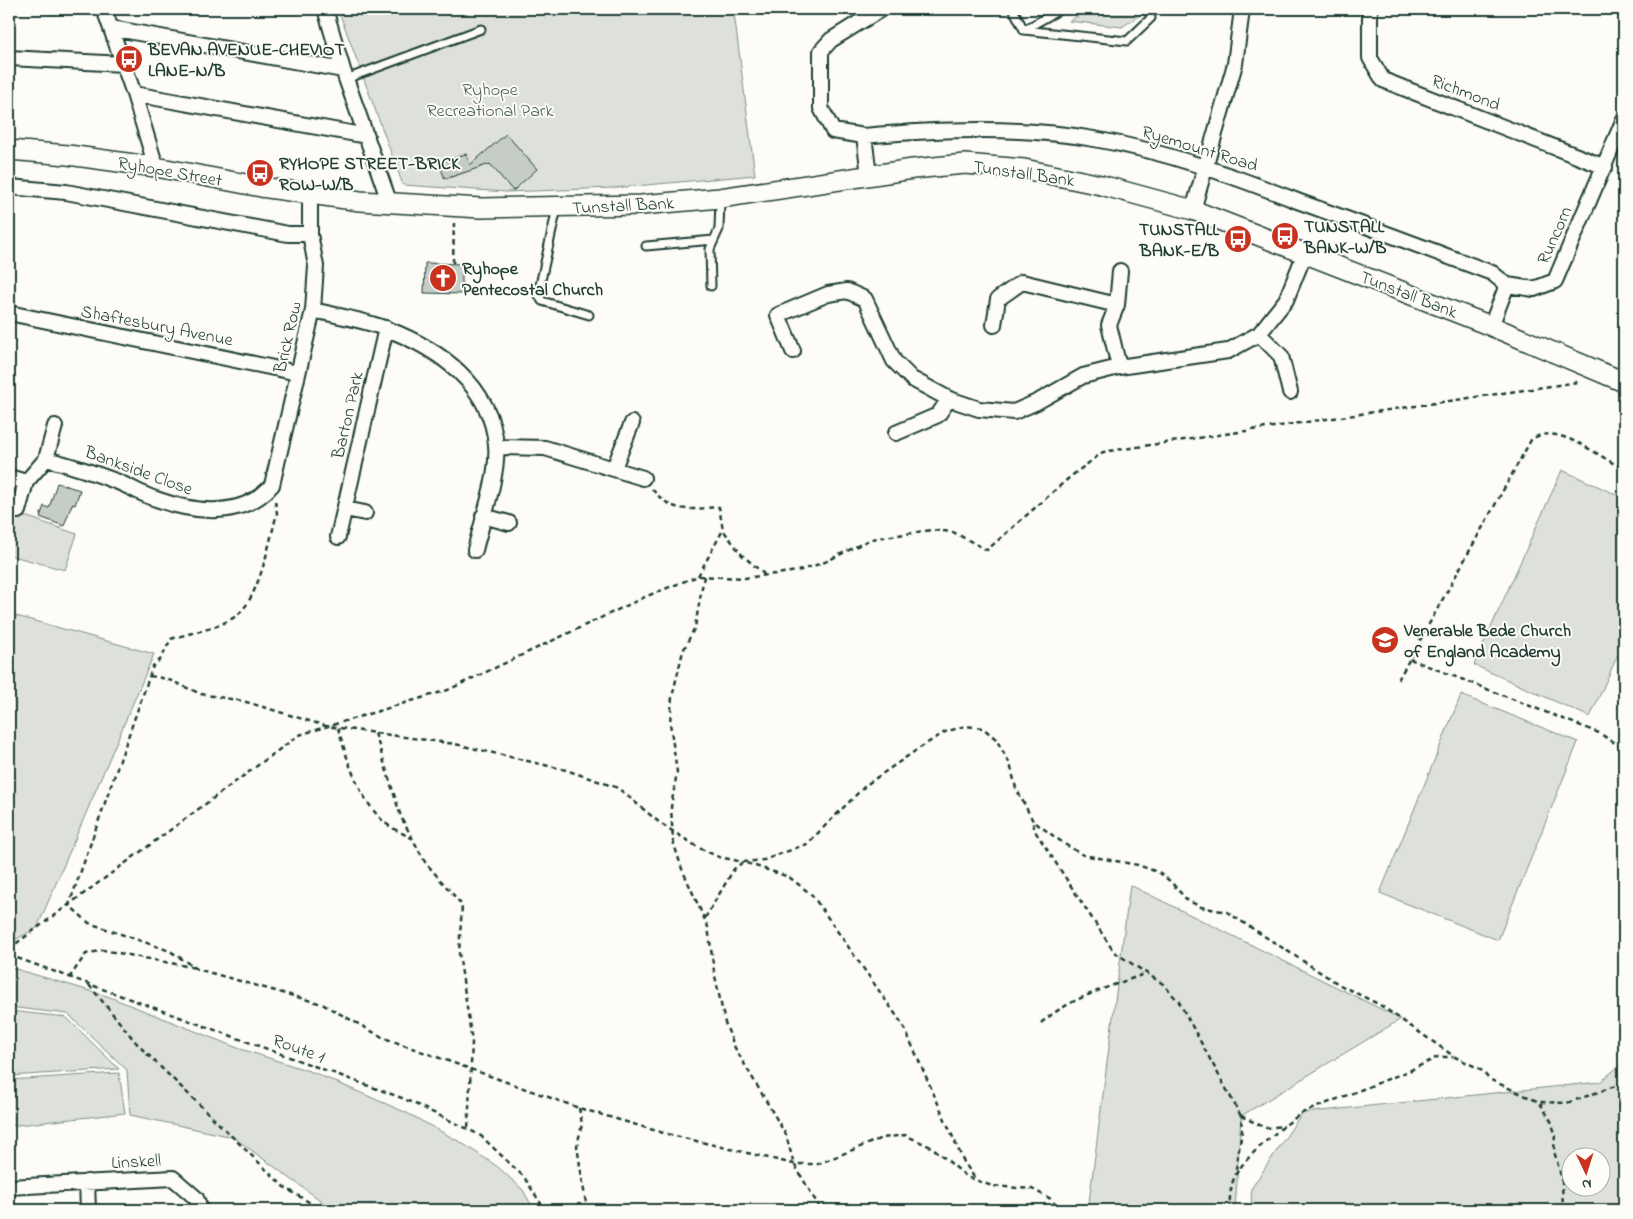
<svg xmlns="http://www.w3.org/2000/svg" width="1633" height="1219" font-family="'Indie Flower',sans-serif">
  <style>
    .green { fill: #dde0db; stroke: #7e8e88; fill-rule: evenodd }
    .building { fill: #c6cdc7; stroke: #1f3d34 }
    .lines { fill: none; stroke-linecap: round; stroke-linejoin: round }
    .service-casing { stroke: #1f3d34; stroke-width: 11 }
    .minor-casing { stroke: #1f3d34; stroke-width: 18 }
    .secondary-casing { stroke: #1f3d34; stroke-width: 22 }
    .path { stroke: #1f3d34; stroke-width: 2.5; stroke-dasharray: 5 4; stroke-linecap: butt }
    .service { stroke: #fdfcf7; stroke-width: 7 }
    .minor { stroke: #fdfcf7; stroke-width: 14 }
    .secondary { stroke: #fdfcf7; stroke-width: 19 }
    .labels { text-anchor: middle; stroke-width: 4; stroke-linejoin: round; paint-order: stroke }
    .poi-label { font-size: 18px; font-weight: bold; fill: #1f3d34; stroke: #fdfcf7; text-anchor: start }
    .park-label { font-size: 18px; fill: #455e55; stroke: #fdfcf7 }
    .street-label { font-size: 18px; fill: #1f3d34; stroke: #fdfcf7 }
  </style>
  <rect width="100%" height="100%" fill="#fdfcf7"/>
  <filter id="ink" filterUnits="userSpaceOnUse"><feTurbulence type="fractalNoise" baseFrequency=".02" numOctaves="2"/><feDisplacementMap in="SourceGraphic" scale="10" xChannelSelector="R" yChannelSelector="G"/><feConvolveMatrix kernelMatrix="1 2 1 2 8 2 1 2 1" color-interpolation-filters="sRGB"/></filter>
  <g filter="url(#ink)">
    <path class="green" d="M338,9H740L734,13L755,175L614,188L506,192L403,185Z
      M1090,9H1137L1140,15L1122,27L1069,21Z
      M1562,470L1624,498V641L1590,717L1474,665Z
      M9,517H28L77,534L65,570L9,555Z
      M9,614L154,654L37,928L9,943Z
      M1461,695L1578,742L1498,940L1380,893Z
      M1130,885L1401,1019L1241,1116L1235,1210H1088Z
      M9,967L107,996L235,1047L315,1073L407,1113L462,1143L498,1167L523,1190L534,1210H334L233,1137L130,1115L127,1070L68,1014L9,1007Z
      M9,1011L66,1017L119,1069L9,1076Z
      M1624,1062V1210H1252L1251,1189L1302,1113L1600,1082ZM1570,1156H1600V1186H1570Z
      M119,1073L125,1113L9,1126V1080Z"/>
    <path class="building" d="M506,134L537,169L513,191L490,164L445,179L439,163L466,154L470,165Z
      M425,263L462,264V294L424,293Z
      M57,483L80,490L75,505L72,504L64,526L40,517L44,506L49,508Z"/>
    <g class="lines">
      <g class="service-casing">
        <path id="service" d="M1013,9L1024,30
          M1024,30L1127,41L1151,18L1148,9
          M1024,30L1061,9
          M346,79L481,29
          M557,208L538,294L542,301L589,315
          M646,246L714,240
          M711,286L710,249L719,229L720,199"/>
      </g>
      <g class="minor-casing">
        <path id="minor" d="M104,9L134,94L156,167
          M325,9L343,70L390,204
          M1370,9V58L1383,80L1605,167
          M111,28L343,70
          M9,58L124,64
          M134,94L367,136
          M864,136C940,129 1018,126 1094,139C1166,151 1233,176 1300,202C1364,225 1428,249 1492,273L1507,285
          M869,175L864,136L833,131L821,108V51L831,40L881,9
          M9,187L66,192L288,234H310
          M1193,210L1235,64L1242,9
          M1117,305L1120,271
          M313,310C338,316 364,320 387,329C439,349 491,385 496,445C499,474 482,521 475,550
          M9,313L298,373
          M994,325L998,299L1022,282L1117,305L1109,325L1119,367
          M1491,326L1507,285L1534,289L1555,281L1624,119
          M1259,334L1281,356L1290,392
          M793,351L778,315L828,294L847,291L865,299L894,361L912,379L949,399L979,409L1014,412L1037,402L1083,376L1119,367L1228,351L1259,334L1286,300L1305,253
          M896,433L938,415L949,399
          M496,447L545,448L643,478
          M46,459L55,426
          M614,468L632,423
          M9,477L26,482L46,459C70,465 95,473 118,482C131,487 143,495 156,499C195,513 243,519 272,485L313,310L316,266L310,234V195
          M345,509L365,513
          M18,511L26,482
          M483,516L509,523
          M338,537L386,328
          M87,1182L88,1210
          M9,1187L173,1178L196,1198L201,1210"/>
      </g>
      <g class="secondary-casing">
        <path id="secondary" d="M9,150L68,155L156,167L261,187L360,201L481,208L641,205L720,198L913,169L965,164L1024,169L1101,185L1193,210L1491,326L1624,382"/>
      </g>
      <path class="path" d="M453,263L454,223
        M652,489C674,515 688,509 719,507L723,530L742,555L764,574
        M275,501L277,513C270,539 259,600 236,616C218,629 192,632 171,639L160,660L153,666L69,905L89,923L170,951L197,969L322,1004L384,1038L579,1108L667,1134L794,1164H818L882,1138L905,1135L933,1148L967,1177L992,1186L1032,1189L1051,1199L1059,1210
        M698,576L723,530
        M704,576L695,627L683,651L672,697L670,723L677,772L671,807L673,841L682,869L708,927L714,971L725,1023L735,1048L786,1135L794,1164L821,1210
        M1410,659L1599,733L1624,749
        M1624,674V676
        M150,676L167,679L201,694L243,701L326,726L455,744L566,770L618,788L660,823L699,848L719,857L743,862L764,860L807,844L866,785L918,749L945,732L965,726L983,728L996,739L1010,764L1016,788L1033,821L1066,845L1083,855L1138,865L1160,873L1171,882L1187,900L1201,907L1227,912L1340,985L1380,1005L1455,1057L1480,1069L1489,1079L1539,1102L1567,1103L1624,1083
        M1398,680L1531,440C1556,420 1600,458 1624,469
        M338,728C348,762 358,797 384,822C392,829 403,833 411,838
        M375,733L401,817L425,862L462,905L459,953L472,1042L468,1129
        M1033,823L1035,831L1114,952L1163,984L1179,1002L1241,1116L1242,1131L1235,1175
        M705,918L734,869L743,862L789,877L812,895L903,1025L964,1162L976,1180
        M9,955L402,1098L468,1129L481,1136L524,1177L545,1210
        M13,958L10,948L299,735L448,690L647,596L698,576L745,578L798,571L825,562L871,539L932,530L953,532L987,550L1070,477L1103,452L1578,382
        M69,978L86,954L103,950L196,968
        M89,985L139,1046L284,1187L322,1210
        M1041,1023C1071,997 1110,987 1147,973
        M1540,1103L1551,1121L1555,1133L1554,1151L1562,1180L1563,1210
        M579,1108L582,1124L577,1146L587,1210
        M1241,1116L1266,1128L1284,1126
        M1229,1210C1230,1199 1230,1186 1235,1176C1244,1157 1284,1125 1302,1113L1411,1070L1438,1057H1453"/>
      <use href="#service" class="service"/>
      <use href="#minor" class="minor"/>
      <use href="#secondary" class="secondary"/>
    </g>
  </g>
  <defs>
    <g id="bus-disc" transform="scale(1.4375)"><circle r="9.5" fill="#c8321e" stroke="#fdfcf7"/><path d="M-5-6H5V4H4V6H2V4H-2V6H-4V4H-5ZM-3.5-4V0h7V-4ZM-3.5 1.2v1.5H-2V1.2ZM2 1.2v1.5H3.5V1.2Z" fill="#fff"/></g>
    <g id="church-disc" transform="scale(1.4375)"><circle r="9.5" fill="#c8321e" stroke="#fdfcf7"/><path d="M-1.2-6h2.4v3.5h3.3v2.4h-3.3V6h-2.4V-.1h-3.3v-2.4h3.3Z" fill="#fff"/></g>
    <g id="school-disc" transform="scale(1.4375)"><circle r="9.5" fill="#c8321e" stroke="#fdfcf7"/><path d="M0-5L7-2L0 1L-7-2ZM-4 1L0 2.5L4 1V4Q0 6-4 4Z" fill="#fff"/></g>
  </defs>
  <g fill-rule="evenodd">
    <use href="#bus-disc" x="129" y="59"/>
    <use href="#bus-disc" x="260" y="173"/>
    <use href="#bus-disc" x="1285" y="236"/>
    <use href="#bus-disc" x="1238" y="239"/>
    <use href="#church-disc" x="443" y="278"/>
    <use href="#school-disc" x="1385" y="640"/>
  </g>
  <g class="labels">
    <g class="poi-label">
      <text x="148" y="55">BEVAN AVENUE-CHEVIOT<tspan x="148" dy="21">LANE-N/B</tspan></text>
      <text x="279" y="169">RYHOPE STREET-BRICK<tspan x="279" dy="21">ROW-W/B</tspan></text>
      <text x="1304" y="232">TUNSTALL<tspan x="1304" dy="21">BANK-W/B</tspan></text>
      <text x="1219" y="235" text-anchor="end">TUNSTALL<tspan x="1219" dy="21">BANK-E/B</tspan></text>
      <text x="462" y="274">Ryhope<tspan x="462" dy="21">Pentecostal Church</tspan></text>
      <text x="1404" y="636">Venerable Bede Church<tspan x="1404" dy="21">of England Academy</tspan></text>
    </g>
    <g class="park-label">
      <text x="490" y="95">Ryhope<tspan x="490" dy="21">Recreational Park</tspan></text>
    </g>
    <g class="street-label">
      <text transform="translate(1466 92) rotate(21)" y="6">Richmond</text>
      <text transform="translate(1200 148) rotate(17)" y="6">Ryemount Road</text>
      <text transform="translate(170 171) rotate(10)" y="6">Ryhope Street</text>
      <text transform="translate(1024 173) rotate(8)" y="6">Tunstall Bank</text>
      <text transform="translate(623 205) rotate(-3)" y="6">Tunstall Bank</text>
      <text transform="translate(1554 235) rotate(-66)" y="6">Runcorn</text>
      <text transform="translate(1409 294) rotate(21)" y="6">Tunstall Bank</text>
      <text transform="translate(157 325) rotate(11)" y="6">Shaftesbury Avenue</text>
      <text transform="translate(287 337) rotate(-77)" y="6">Brick Row</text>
      <text transform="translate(347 415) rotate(-77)" y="6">Barton Park</text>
      <text transform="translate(139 470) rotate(20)" y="6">Bankside Close</text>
      <text transform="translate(299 1048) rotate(20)" y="6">Route 1</text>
      <text transform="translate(136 1161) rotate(-3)" y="6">Linskell</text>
    </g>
  </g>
  <rect width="1633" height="1219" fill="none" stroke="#fdfcf7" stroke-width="30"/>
  <rect x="15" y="15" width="1603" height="1189" fill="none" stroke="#1f3d34" stroke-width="2" filter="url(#ink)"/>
  <g transform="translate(1586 1172) rotate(176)"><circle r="24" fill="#fdfcf7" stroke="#a4b0a9"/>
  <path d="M0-4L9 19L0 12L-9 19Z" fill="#c8321e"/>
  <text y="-8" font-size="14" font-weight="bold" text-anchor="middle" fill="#1f3d34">N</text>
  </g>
</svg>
